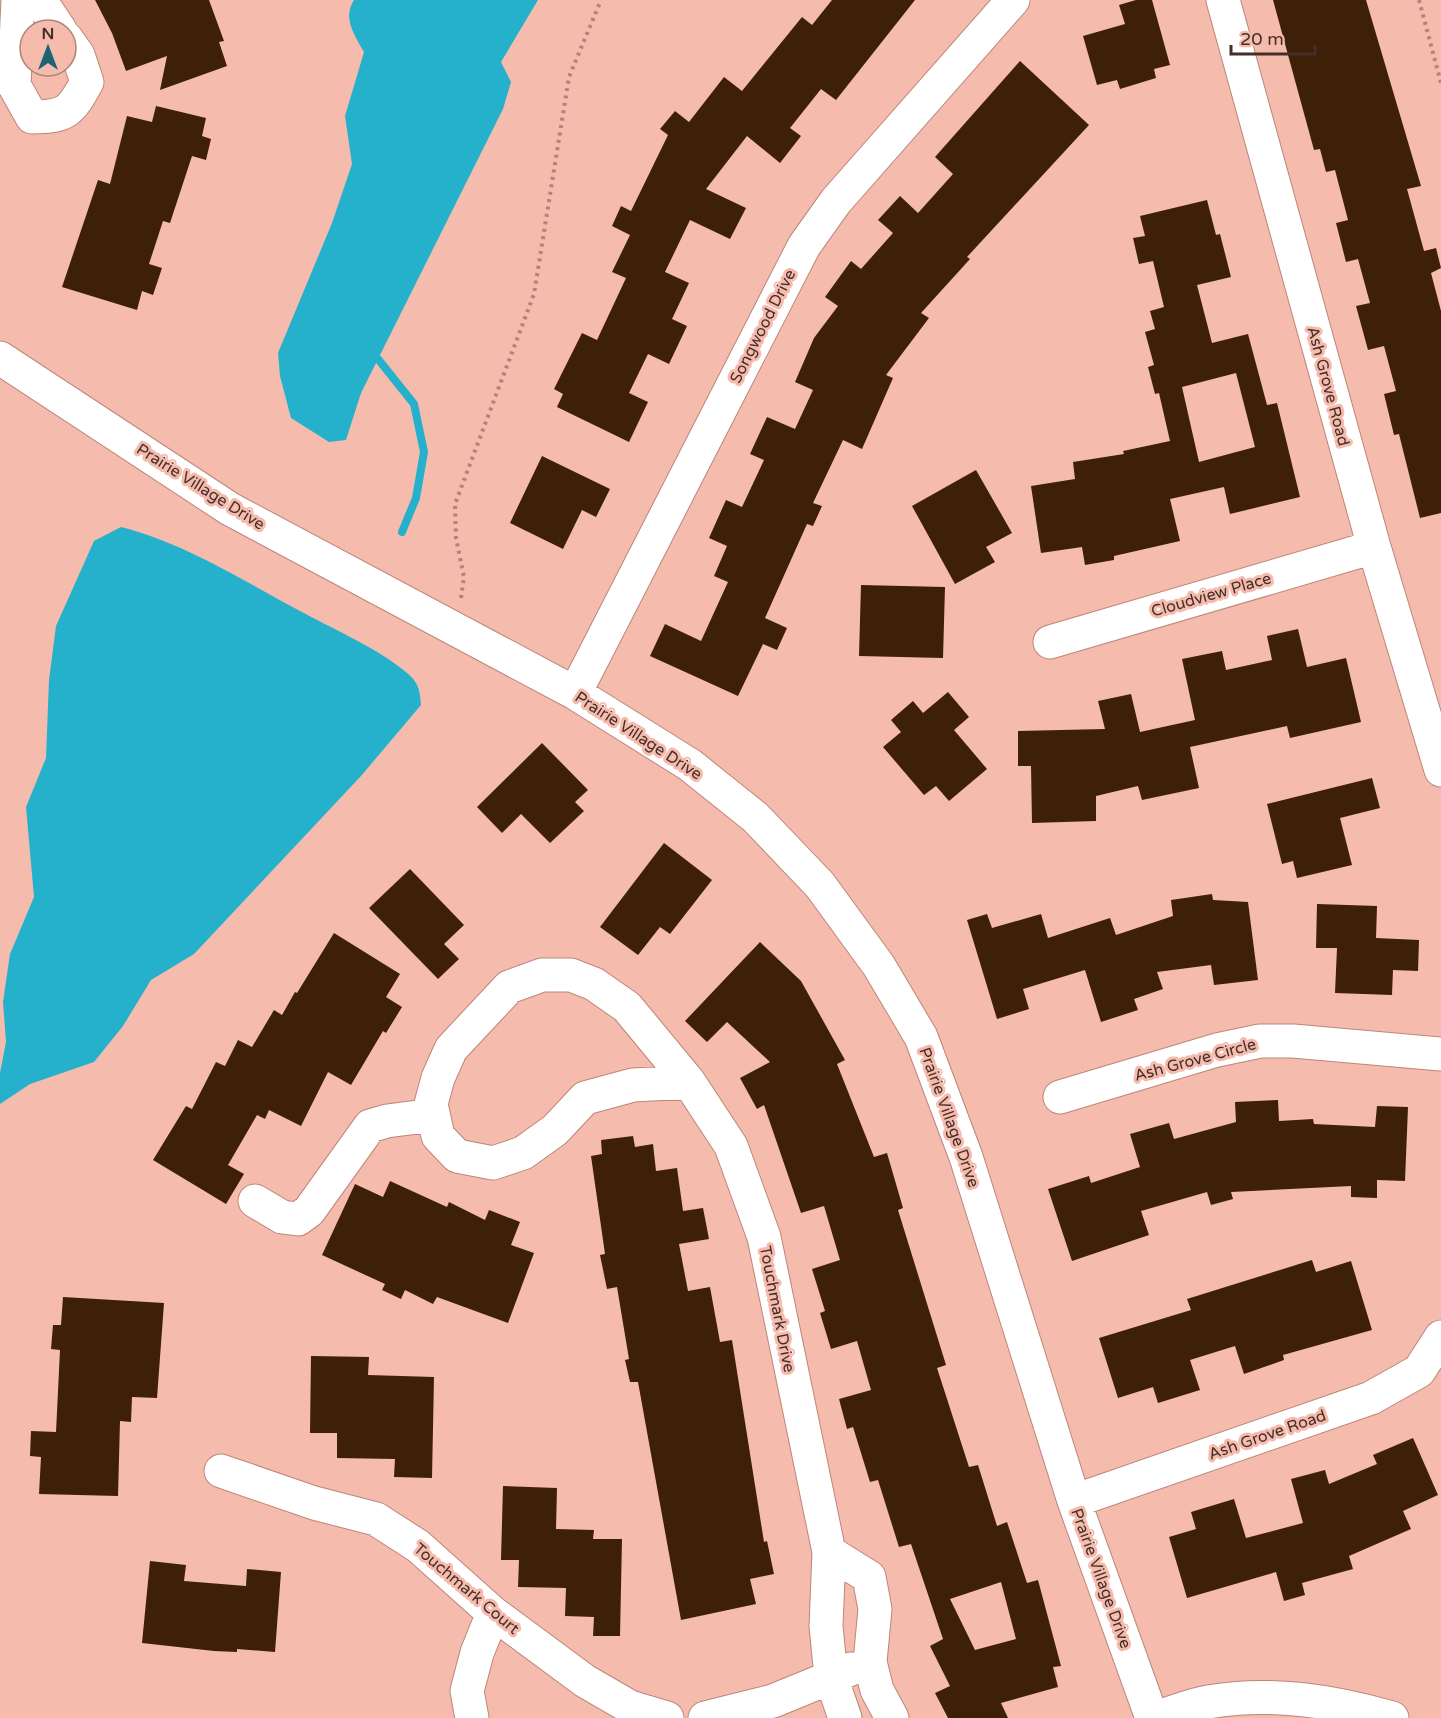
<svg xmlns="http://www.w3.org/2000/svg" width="1441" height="1718" font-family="'Varela Round',sans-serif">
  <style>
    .water { fill: #25b1cc }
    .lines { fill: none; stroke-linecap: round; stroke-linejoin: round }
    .stream { stroke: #25b1cc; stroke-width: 8 }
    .building { fill: #3e1f08; fill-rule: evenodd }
    .minor-casing { stroke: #bc8679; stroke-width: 35 }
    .path { stroke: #b08479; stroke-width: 4; stroke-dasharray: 3 4.5; stroke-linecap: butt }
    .minor { stroke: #fff; stroke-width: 33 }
    .labels { text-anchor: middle; stroke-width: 6; stroke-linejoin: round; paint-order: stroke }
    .street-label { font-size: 16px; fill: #452e29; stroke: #f5bbad }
  </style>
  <rect width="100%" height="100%" fill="#f5bbad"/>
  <path class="water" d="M354,0H538L501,62L511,82L503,109L361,393L346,440L329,442L291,418L280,376L278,353L332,223L352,164L345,116L364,52C355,36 342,18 354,0Z
    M121,527C185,543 245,582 304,613C337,631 379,649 407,673C419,683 420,691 421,705L361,776L194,954L151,980L123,1026L94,1062L30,1084L0,1104V1073L6,1042L3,1002L10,954L34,897L26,807L46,758L49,680L56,626L94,541Z"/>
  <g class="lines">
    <path class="stream" d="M378,359L414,404L424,452L416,498L402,532"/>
  </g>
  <path class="building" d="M95,0H209L224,41L219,42L227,66L160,90L167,56L126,71L112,33Z
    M832,0H915L836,100L821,89L790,128L801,136L780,163L747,136L706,189L746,208L730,239L690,220L665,272L689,283L672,319L687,326L669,364L648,354L629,393L648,402L629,442L557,407L563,394L554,389L582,333L597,340L626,278L612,272L630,235L612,226L621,206L631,211L668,135L660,129L675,111L689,122L724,77L742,91L802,17L812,25Z
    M1136,0H1152L1170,65L1154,69L1156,78L1120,89L1117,80L1097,85L1083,36L1125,24L1119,5Z
    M1273,0H1366L1421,186L1407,189L1424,251L1436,248L1441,268L1431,273L1441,311V513L1420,518L1399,434L1394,435L1384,394L1396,391L1384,346L1368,350L1356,306L1370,303L1358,259L1346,262L1336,223L1348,220L1335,170L1326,172L1320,149L1314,150Z
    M1020,61L1089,125L967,257L970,259L921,313L929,318L886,375L893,378L862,449L843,440L813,503L822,506L813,526L807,524L765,618L787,628L777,650L763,644L738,696L650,656L665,624L701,641L728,582L714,576L727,546L709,538L726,500L742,507L764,460L750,454L767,417L795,429L813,390L795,382L814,338L838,306L825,297L851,261L861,269L893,233L878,220L900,196L918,213L953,174L935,157Z
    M156,106L206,118L202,136L211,139L206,160L192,156L170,223L163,221L149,264L162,268L153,295L142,291L137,310L62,287L98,180L110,184L127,116L152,122Z
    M1207,200L1216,235L1220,234L1231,277L1197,285L1212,343L1248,334L1267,405L1277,403L1300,497L1230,514L1224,487L1170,499L1180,541L1114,556V560L1085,565L1082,547L1041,553L1031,486L1075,479L1073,462L1124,454L1123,451L1170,441L1159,393L1155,394L1148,367L1154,365L1145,332L1155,329L1150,311L1164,307L1153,261L1139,264L1133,238L1145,236L1140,216ZM1236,373L1255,447L1199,462L1182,387Z
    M542,456L610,489L596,517L582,510L563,549L510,523Z
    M976,470L1012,533L986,547L995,562L955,584L912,506Z
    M861,585L945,587L943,658L859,656Z
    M1298,629L1307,667L1346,658L1361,722L1290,738L1287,726L1190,747L1199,788L1142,800L1138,786L1096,796V821L1032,823L1031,766H1018V731L1105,729L1098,701L1131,694L1140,732L1195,720L1182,659L1222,651L1226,670L1272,660L1267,636Z
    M948,692L969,717L954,730L987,769L949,801L936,786L924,795L883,747L901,732L891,720L913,701L923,713Z
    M542,743L588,790L575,802L584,811L550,843L521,814L502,833L477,807Z
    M1372,778L1380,808L1340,818L1352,865L1297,878L1293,861L1282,864L1267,804Z
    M664,843L712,880L670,934L660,927L638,955L600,927Z
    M410,869L464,925L444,944L459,959L438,979L369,908Z
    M1212,894L1213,900L1248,902L1258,980L1214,985L1211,965L1157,972L1163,989L1134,999L1138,1010L1101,1022L1085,970L1023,989L1029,1009L997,1019L967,920L987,914L992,928L1041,914L1048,938L1110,918L1116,935L1173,916L1171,900Z
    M1317,904L1377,906L1376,938L1419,940L1418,971L1393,970L1392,995L1335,993L1337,948H1316Z
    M334,933L400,974L386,997L402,1007L386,1033L383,1031L351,1085L328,1072L301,1126L269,1110L265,1119L257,1115L228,1165L244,1174L226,1204L153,1160L186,1106L192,1109L216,1062L225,1066L238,1040L252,1047L274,1010L282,1015L295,992L297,993Z
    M760,942L801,981L845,1060L837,1064L874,1157L887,1153L903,1208L898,1210L946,1365L937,1368L969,1467L978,1465L997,1526L1007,1522L1027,1583L1038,1580L1061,1666L1053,1667L1058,1687L1001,1703L1008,1718H948L935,1693L950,1686L930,1646L943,1639L911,1544L899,1547L878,1480L870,1482L853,1427L847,1429L839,1399L871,1390L857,1341L831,1349L820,1313L825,1311L812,1269L840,1260L824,1206L801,1213L764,1105L757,1109L740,1078L770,1062L727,1022L707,1042L685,1021ZM1001,1582L1016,1639L975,1650L950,1599Z
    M1278,1100L1279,1121L1313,1119L1314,1124L1375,1127L1377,1106L1408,1107L1405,1181L1377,1180V1198L1351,1197V1186L1231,1192L1233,1199L1211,1205L1207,1192L1141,1211L1149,1235L1072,1261L1048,1189L1089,1176L1091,1183L1140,1167L1130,1134L1169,1123L1174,1139L1236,1122L1235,1102Z
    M633,1136L635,1147L653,1144L656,1171L677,1168L683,1211L703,1208L709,1239L679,1244L688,1291L710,1287L720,1342L732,1340L764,1542L767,1541L774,1574L750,1579L756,1604L681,1620L638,1382H630L625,1360L629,1359L617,1287L607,1289L600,1255L605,1254L591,1156L602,1154L601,1140Z
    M390,1181L447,1207L449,1202L485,1220L489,1210L520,1222L511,1245L534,1253L508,1323L437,1297L433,1304L405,1290L401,1299L382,1290L385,1284L322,1255L355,1184L383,1197Z
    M1312,1260L1316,1272L1351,1261L1372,1330L1283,1355L1284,1360L1244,1374L1235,1346L1190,1360L1200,1390L1158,1403L1153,1387L1118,1398L1099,1338L1191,1310L1187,1299Z
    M63,1297L164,1303L157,1398L132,1397L131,1422L120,1421L118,1496L39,1494L41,1457L30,1456L31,1431L56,1432L60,1350L51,1349L53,1325H61Z
    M311,1356L369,1357L368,1375L434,1377L432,1478L394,1477L395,1459L337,1458V1433H310Z
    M1413,1438L1438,1495L1403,1511L1411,1529L1349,1556L1353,1569L1302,1583L1305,1595L1284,1601L1276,1572L1187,1598L1169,1537L1196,1529L1191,1512L1234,1499L1246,1538L1303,1523L1291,1479L1325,1470L1329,1484L1377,1464L1373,1455Z
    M503,1486L557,1488L556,1529L594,1530L593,1539H622L620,1636H593L594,1617L565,1616L566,1588L518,1587L519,1560H501Z
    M150,1561L186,1565L184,1581L246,1586L247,1569L281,1572L275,1652L237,1649V1652L214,1651L142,1643Z"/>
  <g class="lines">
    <g class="minor-casing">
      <path id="minor" d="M18,0L14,85L32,117C67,117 71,111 87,82L78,55L66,38
        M40,0L60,30
        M1223,0L1374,547L1441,770
        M0,358L230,509L575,693L690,765L755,817L820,885L879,966L921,1037L966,1157L1074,1501L1152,1718
        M1050,642L1374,547
        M575,693L804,246L836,201L1013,0
        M689,1082L633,1085L585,1098L555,1130L523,1153L493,1163L457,1156L438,1136L431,1104L438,1078L451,1049L509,987L542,975H571L594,984L627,1007L689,1082L731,1146L764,1237L829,1552L826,1626L831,1677L845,1718
        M1060,1097L1217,1050L1260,1041H1293L1441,1054
        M255,1201L282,1217L298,1219L309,1211L370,1126L387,1121L433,1115
        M221,1471L314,1503L376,1519L418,1546L493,1613L585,1681L630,1707L667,1718
        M1074,1501L1371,1398L1419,1371L1441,1337
        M829,1552L869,1577L875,1609L870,1662L877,1690L892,1718
        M472,1718L467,1691L477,1653L493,1613
        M705,1718L773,1701L851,1669
        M1154,1718C1172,1713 1190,1705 1208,1702C1270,1691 1332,1701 1392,1718"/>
    </g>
    <path class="path" d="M1419,0L1441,83
      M461,598L464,577L456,538L455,504L534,294L569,77L601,0"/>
    <use href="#minor" class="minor"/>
  </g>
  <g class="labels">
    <g class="street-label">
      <text transform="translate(762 326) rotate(-63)" y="6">Songwood Drive</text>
      <text transform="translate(1329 386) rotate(75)" y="6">Ash Grove Road</text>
      <text transform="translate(201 486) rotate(32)" y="6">Prairie Village Drive</text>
      <text transform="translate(1211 594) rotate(-16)" y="6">Cloudview Place</text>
      <text transform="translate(639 735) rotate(33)" y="6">Prairie Village Drive</text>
      <text transform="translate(1195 1059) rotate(-15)" y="6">Ash Grove Circle</text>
      <text transform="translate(950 1117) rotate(70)" y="6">Prairie Village Drive</text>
      <text transform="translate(778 1309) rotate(79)" y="6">Touchmark Drive</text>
      <text transform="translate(1267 1434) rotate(-19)" y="6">Ash Grove Road</text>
      <text transform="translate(1102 1578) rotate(70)" y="6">Prairie Village Drive</text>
      <text transform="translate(467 1588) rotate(40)" y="6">Touchmark Court</text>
    </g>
  </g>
  <g transform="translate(48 48)"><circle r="28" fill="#f5bbad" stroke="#af8378" stroke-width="1.5"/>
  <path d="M0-4.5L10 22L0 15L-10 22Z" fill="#1c6473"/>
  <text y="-9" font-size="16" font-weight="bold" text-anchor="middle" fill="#452e29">N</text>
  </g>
  <path d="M1231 45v9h84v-9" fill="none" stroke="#452e29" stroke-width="3"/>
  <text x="1240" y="45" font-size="18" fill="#452e29" stroke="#f5bbad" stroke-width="4.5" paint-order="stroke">20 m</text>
</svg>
